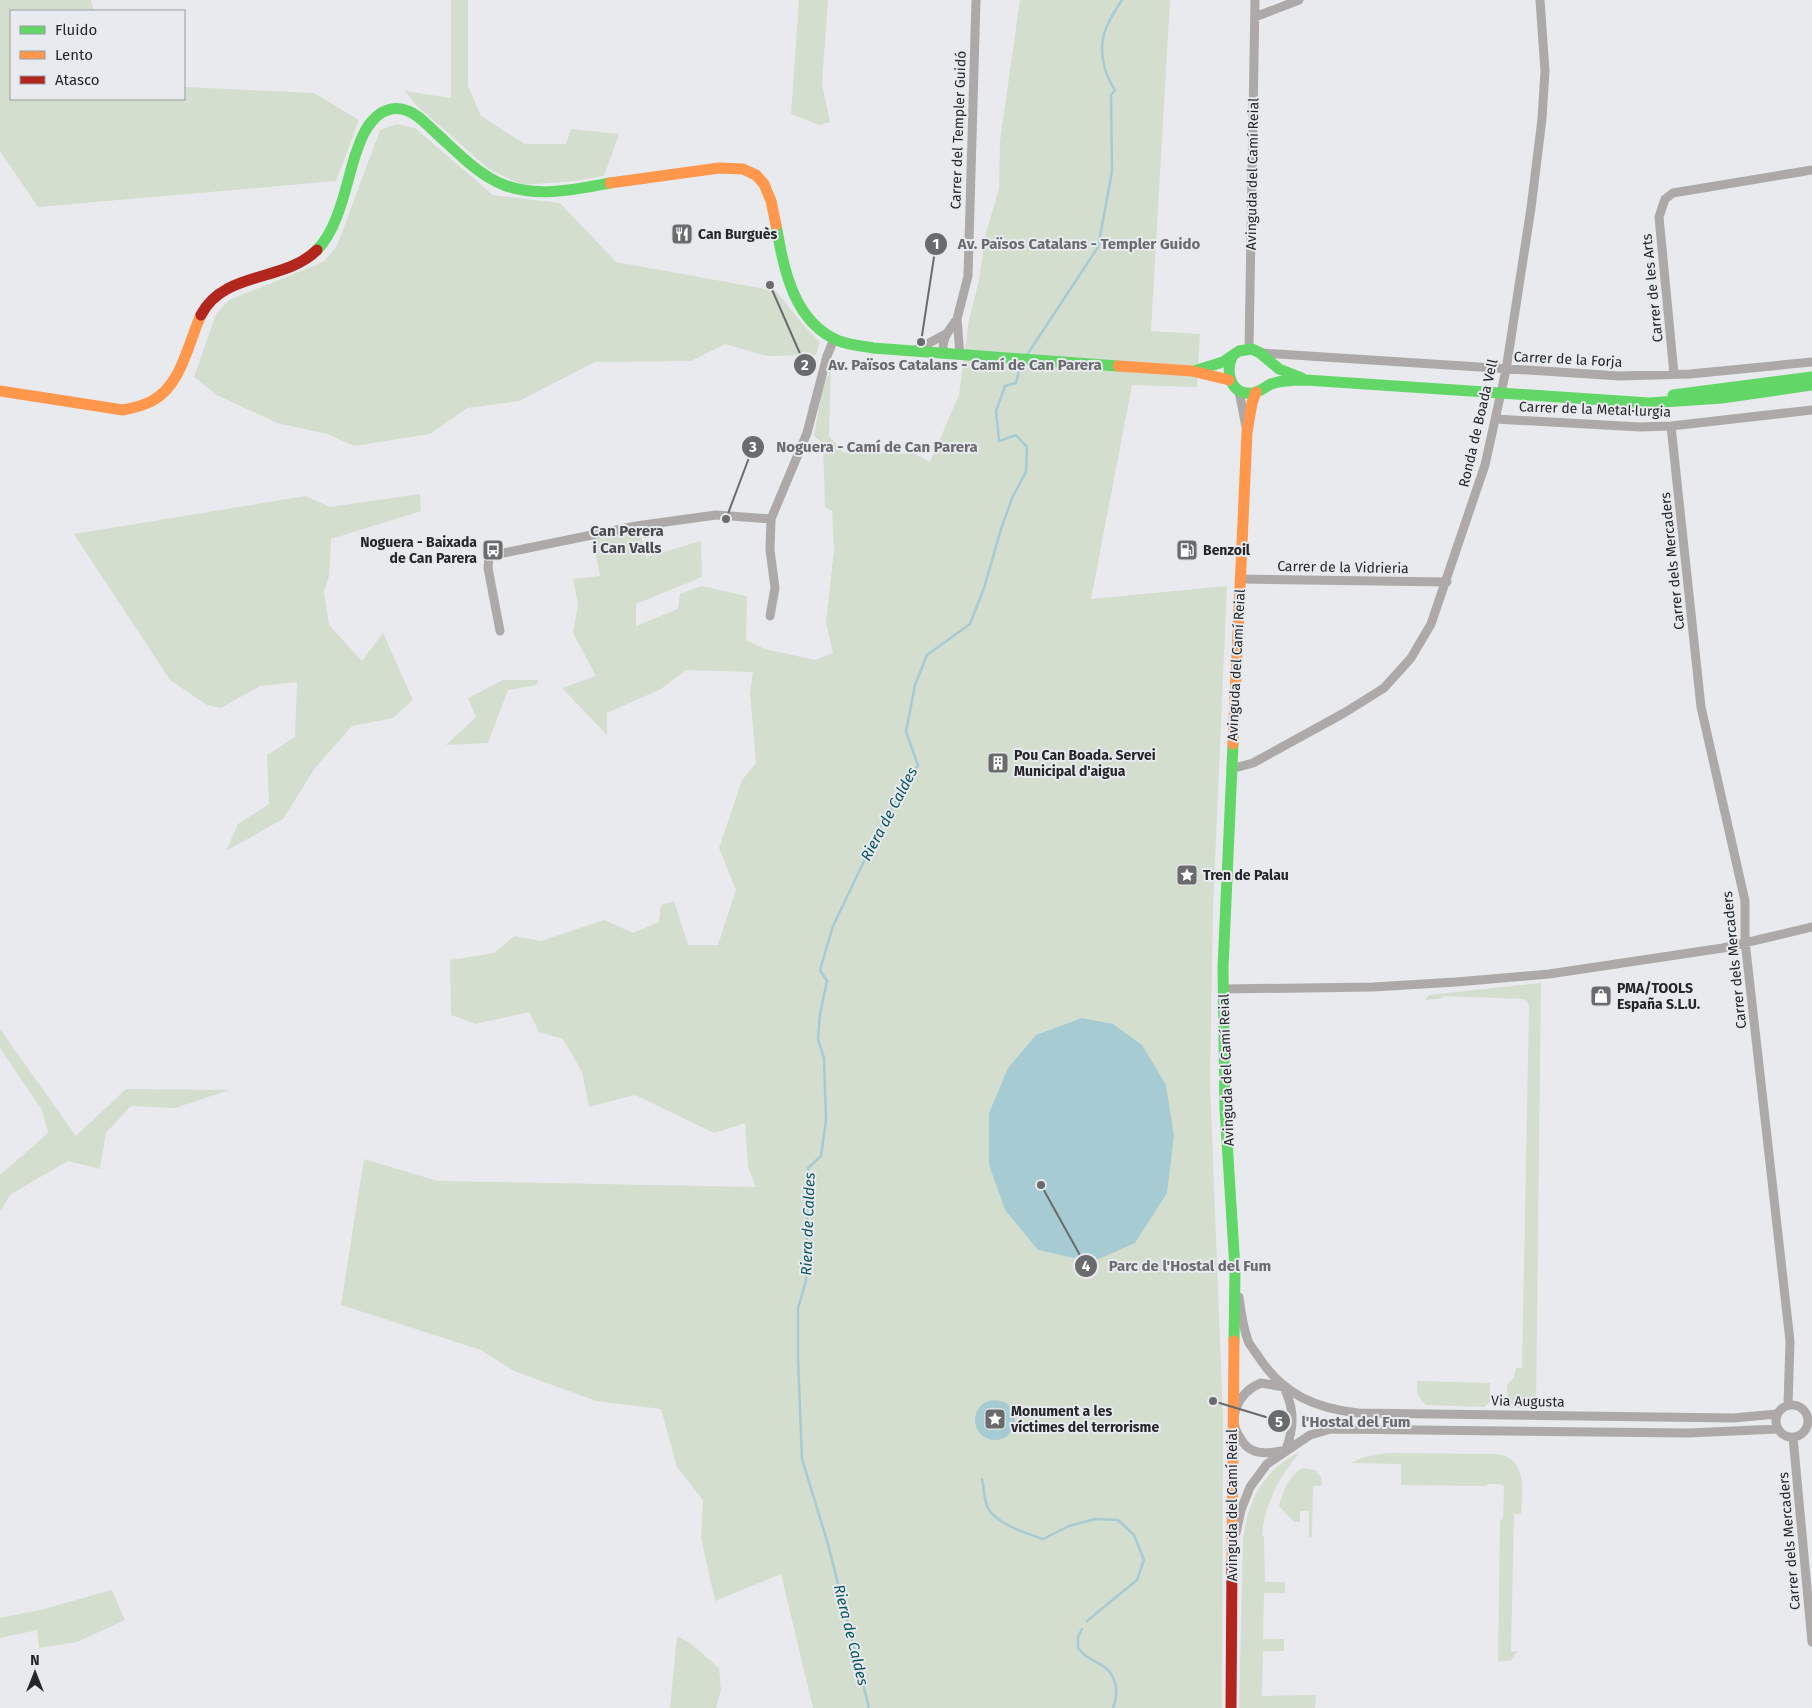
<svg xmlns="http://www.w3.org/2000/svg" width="1812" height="1708" font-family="'Fira Sans',sans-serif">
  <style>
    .green { fill: #d4decf }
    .water { fill: #a7cbd2 }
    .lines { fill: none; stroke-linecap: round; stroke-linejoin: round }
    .stream { stroke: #a7cbd2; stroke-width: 2.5 }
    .street { stroke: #ada9a8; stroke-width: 9 }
    .fast { stroke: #63d668; stroke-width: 11 }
    .slow { stroke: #ff974d; stroke-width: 11 }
    .jam { stroke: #b3261e; stroke-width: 11 }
    .labels { text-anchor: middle; stroke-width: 4; stroke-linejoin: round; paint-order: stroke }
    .street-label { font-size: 14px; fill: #252628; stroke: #e7eaee }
    .poi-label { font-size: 14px; font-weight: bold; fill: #252628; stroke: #e7eaee; text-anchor: start }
    .neighbourhood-label { font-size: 15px; font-weight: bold; fill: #484a4e; stroke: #e7eaee }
    .water-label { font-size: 15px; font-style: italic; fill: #0b555f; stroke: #e7eaee }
    .leader { fill: none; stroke: #696b6d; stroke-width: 2 }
    .callout-dot { fill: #696b6d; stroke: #e7eaee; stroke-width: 2 }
    .mark-label { font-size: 15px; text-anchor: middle; font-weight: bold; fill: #fff }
    .callout-label { font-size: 15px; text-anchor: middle; font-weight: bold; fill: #696b6d; stroke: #e7eaee; stroke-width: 4; stroke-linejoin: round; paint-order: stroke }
  </style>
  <rect width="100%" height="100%" fill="#e8eaed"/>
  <path class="green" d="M0,0H91L94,11H11V99H184V87L314,93L359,120L336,181L38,207L0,151Z
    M451,0H468V86L481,116L525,144H566L571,129L619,134L604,176L574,181L523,185L489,169L416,105L405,91L451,98Z
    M799,0H828L822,84L830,122L819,125L791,114Z
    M1020,0H1170L1151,331L1200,334L1197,387L1132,385L1091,599L1227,586L1213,909L1210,1082L1223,1418L1222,1708H813L781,1574L715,1601L701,1538L703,1500L677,1467L661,1409L596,1401L514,1371L481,1350L341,1305L364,1159L438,1181L756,1187L748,1167L745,1123L714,1133L635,1095L589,1107L582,1072L563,1039L539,1032L529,1012L476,1024L451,1015L450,960L494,953L514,936L541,941L604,920L633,933L659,922L661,905L674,901L688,945H718L736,890L719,848L742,780L756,763L750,694L753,672L686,670L661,689L607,713V735L562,688L596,676L573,633L578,604L573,579L600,576L593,540L640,531L646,557L701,541L702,577L636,604V626L678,609L680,594L701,586L747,596L746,640L765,649L815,660L833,653L826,623L834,550L832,511L825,507L823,443L814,436L823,385L831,370L829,436L843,452L915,454L930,462L959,395L969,320L979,280L986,233L999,189L1000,141Z
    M397,124L415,128L493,195L560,203L616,262L776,291L805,327L820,342L816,355L767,356L725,344L691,361L595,362L519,401L467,408L430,434L354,446L327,434L277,423L217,395L194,377L216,314L229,300L323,262L337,246L380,130Z
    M420,494L421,511L331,539L329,576L324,591L329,625L362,661L383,633L413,700L393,718L352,726L315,768L283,819L226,851L238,824L269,804L267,755L295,737L297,682L260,686L221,708L207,705L170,680L74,534L306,496L330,507Z
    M503,680H538L537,685L508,690L488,743L446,745L476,717L468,698Z
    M1541,983L1536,1408H1508L1507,1385L1514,1377L1516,1368H1522L1529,1007L1527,1001L1523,999L1444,996L1439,999L1425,1000L1429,995Z
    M0,1029L76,1136L126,1089L229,1090L175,1108L131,1106L106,1133L100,1169L68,1161L11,1194L0,1211V1175L48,1133L42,1110L0,1048Z
    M1417,1381L1490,1383V1402L1484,1407L1426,1405C1417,1397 1417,1392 1417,1381Z
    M1300,1452C1280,1476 1264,1504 1262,1536H1264L1265,1582H1285V1593H1264L1263,1639H1284V1651H1263L1262,1696L1316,1695L1315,1708H1239L1243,1539C1248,1500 1263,1470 1300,1452Z
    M1388,1453L1497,1454C1528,1458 1522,1491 1521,1514H1514L1511,1651H1518L1511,1660L1498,1662L1500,1521L1503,1518L1504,1486L1501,1484H1488L1486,1486L1401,1485V1464L1350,1463L1364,1457Z
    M1303,1468L1315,1470L1321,1477L1322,1486H1313L1312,1537H1309V1511H1300V1522H1294L1279,1506C1283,1492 1289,1474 1303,1468Z
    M112,1590L125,1620L77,1642L39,1648L37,1630L0,1638V1618L40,1610Z
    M677,1636L690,1643L719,1668L721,1690L716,1708H670Z"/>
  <path class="water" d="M1082,1018L1113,1024L1142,1045L1166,1085L1174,1136L1167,1193L1135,1243L1092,1262L1038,1250L1005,1210L989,1165V1113L1008,1068L1036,1035Z
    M975 1420a20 20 0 1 1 40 0a20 20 0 1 1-40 0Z"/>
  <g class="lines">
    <path class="stream" d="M1027,355L1098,247L1112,172L1111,95L1115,90C1103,72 1098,49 1106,28C1110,19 1116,9 1122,0
      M982,1479C984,1487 984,1498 987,1506C993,1522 1027,1534 1043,1539L1069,1526L1095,1519L1118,1520L1134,1535L1144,1560L1137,1580L1087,1621
      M1082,1629L1078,1637V1648C1088,1660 1091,1658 1103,1666C1117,1675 1119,1694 1113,1708
      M869,1708L828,1544L802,1459L798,1358V1308L806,1281L808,1168L821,1156L826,1120L824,1058L818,1039L820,1014L827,981L820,970L833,926L877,834L918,765L906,732L915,685L927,655L970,624L984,588L1002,526L1013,496L1026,472L1027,447L1016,435L999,441L996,411L1005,386L1016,383L1020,367L1023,362"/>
    <path class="street" d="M1255,17L1299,0
      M1249,349L1255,0
      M914,351L946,334
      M944,353C940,340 950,329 957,319
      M1262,353L1620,376L1690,374L1812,362
      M960,355L957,319L968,276L976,0
      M1674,374L1659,217L1665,199L1673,193L1812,170
      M1237,388L1240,396L1246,427
      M1495,419L1640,427L1671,426L1812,410
      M1671,426L1701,707L1745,901V941L1790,1341L1788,1405
      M1240,579L1447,582
      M770,616L775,588L770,550L771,519L807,433L827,356L834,339
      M500,631L488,568L489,556L636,526L716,515L771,519
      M1231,769L1253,763L1344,713L1384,688L1411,658L1431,624L1485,465L1506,370L1531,208L1542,119L1545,71L1540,0
      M1224,989L1373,987L1456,982L1549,974L1723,948L1812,927
      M1239,1297C1241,1312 1243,1329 1249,1343C1252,1348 1257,1354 1260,1359C1284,1395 1316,1408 1358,1413L1733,1418L1777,1414
      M1261,1383L1284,1387C1295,1411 1294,1426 1286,1450C1276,1452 1262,1455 1252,1450C1248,1448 1243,1443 1241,1439C1225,1418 1239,1392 1261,1383Z
      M1776 1421a16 16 0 1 1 32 0a16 16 0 1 1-32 0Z
      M1793,1437L1812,1642
      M1236,1533L1241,1510L1250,1487L1267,1464L1310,1435L1331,1429L1688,1433L1778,1429"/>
    <path class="fast" d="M776,225C784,269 793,322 839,341C850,345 862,346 873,348L1118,366
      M317,250C339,228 346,184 355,156C360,142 364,129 374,119C383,109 396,106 408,111C419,115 427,125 435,132C456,151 478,175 504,185C538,198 576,189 610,183
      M1232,357C1225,373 1231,396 1253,393C1259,392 1265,387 1271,384C1282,380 1294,380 1306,380L1649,403L1722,398L1812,385
      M1197,370L1223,362L1239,351L1252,349L1260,353L1279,369L1302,378
      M1673,395L1812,377
      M1233,744L1223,968L1225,1109L1235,1269L1234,1341"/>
    <path class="slow" d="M610,183L719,168L743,169L756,175L764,184L771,201L776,225
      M1118,366L1192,371L1229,380
      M0,391L123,410C133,408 143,406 152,401C182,385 188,343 201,315
      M1233,744L1247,432L1252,403L1256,392
      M1232,1562L1234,1341"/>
    <path class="jam" d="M201,315C223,271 285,282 317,250
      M1231,1708L1232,1562"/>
  </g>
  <defs>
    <g id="restaurant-square" transform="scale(1.125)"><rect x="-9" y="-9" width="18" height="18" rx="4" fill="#696b6d" stroke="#e7eaee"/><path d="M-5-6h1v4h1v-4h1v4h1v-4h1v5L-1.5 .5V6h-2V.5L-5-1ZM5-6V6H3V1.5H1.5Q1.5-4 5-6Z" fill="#fff"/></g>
    <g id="bus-square" transform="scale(1.125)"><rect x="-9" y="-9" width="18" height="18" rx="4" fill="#696b6d" stroke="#e7eaee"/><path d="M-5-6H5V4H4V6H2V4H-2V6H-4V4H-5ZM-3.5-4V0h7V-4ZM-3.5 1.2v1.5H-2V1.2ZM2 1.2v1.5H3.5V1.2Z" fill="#fff"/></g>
    <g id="fuel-square" transform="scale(1.125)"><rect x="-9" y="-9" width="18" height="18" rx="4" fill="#696b6d" stroke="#e7eaee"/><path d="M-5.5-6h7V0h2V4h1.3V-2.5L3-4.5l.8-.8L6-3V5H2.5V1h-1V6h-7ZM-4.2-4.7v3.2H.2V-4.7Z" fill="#fff"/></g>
    <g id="building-square" transform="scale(1.125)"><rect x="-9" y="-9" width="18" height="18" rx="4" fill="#696b6d" stroke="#e7eaee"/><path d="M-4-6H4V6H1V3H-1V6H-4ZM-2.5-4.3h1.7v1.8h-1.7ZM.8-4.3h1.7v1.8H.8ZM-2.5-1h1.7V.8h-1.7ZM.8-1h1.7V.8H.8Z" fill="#fff"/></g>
    <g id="sight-square" transform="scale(1.125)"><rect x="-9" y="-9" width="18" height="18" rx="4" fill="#696b6d" stroke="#e7eaee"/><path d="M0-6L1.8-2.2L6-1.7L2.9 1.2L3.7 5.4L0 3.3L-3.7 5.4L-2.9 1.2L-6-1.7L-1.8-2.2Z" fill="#fff"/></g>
    <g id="shop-square" transform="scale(1.125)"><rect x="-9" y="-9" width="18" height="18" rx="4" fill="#696b6d" stroke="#e7eaee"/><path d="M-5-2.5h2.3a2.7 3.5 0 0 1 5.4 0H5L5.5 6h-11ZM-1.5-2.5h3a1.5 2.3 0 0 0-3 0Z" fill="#fff"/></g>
  </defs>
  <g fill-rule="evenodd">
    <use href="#restaurant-square" x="682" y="234"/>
    <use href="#bus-square" x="493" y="550"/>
    <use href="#fuel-square" x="1187" y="550"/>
    <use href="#building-square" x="998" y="763"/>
    <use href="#sight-square" x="1187" y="875"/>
    <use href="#shop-square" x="1601" y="996"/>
    <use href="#sight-square" x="995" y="1419"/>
  </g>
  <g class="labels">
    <g class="street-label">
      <text transform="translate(958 130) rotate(-88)" y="5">Carrer del Templer Guidó</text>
      <text transform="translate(1252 174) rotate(-89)" y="5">Avinguda del Camí Reial</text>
      <text transform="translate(1652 288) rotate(-96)" y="5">Carrer de les Arts</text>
      <text transform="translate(1568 359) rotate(3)" y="5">Carrer de la Forja</text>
      <text transform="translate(1595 409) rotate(2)" y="5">Carrer de la Metal·lurgia</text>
      <text transform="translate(1478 423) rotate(-77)" y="5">Ronda de Boada Vell</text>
      <text transform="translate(1672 561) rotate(-96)" y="5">Carrer dels Mercaders</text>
      <text transform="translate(1343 567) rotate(1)" y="5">Carrer de la Vidrieria</text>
      <text transform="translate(1236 665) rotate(-87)" y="5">Avinguda del Camí Reial</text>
      <text transform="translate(1734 960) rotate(-96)" y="5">Carrer dels Mercaders</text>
      <text transform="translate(1226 1070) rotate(-92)" y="5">Avinguda del Camí Reial</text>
      <text transform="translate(1528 1401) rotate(1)" y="5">Via Augusta</text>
      <text transform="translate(1232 1505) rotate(-90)" y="5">Avinguda del Camí Reial</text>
      <text transform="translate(1789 1541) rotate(-95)" y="5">Carrer dels Mercaders</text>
    </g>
    <g class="poi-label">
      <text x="698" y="239">Can Burguès</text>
      <text x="477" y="547" text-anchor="end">Noguera - Baixada<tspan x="477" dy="16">de Can Parera</tspan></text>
      <text x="1203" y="555">Benzoil</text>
      <text x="1014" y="760">Pou Can Boada. Servei<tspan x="1014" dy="16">Municipal d'aigua</tspan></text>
      <text x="1203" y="880">Tren de Palau</text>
      <text x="1617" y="993">PMA/TOOLS<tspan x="1617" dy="16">España S.L.U.</tspan></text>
      <text x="1011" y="1416">Monument a les<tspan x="1011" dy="16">víctimes del terrorisme</tspan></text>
    </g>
    <g class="neighbourhood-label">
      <text x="627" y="536">Can Perera<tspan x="627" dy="17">i Can Valls</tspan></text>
    </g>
    <g class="water-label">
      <text transform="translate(889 814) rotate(-62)" y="5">Riera de Caldes</text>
      <text transform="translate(808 1224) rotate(-88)" y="5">Riera de Caldes</text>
      <text transform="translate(851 1635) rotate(76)" y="5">Riera de Caldes</text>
    </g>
  </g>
  <path class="leader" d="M921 342L936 244M770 285L805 365M726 519L753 447M1041 1185L1086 1266M1213 1401L1279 1421"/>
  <g class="callout-dot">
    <circle cx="921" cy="342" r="5"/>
    <circle cx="770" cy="285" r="5"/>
    <circle cx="726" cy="519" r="5"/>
    <circle cx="1041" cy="1185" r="5"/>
    <circle cx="1213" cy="1401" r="5"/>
    <circle cx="936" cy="244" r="12"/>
    <circle cx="805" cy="365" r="12"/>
    <circle cx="753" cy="447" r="12"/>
    <circle cx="1086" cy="1266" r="12"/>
    <circle cx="1279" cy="1421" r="12"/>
  </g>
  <g class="mark-label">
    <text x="936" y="249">1</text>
    <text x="805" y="370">2</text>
    <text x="753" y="452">3</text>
    <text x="1086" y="1271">4</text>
    <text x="1279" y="1427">5</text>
  </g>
  <g class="callout-label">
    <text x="1079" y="249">Av. Països Catalans - Templer Guido</text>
    <text x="965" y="370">Av. Països Catalans - Camí de Can Parera</text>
    <text x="877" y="452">Noguera - Camí de Can Parera</text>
    <text x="1190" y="1271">Parc de l'Hostal del Fum</text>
    <text x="1356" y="1427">l'Hostal del Fum</text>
  </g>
  <rect x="10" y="10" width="175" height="90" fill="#e7eaee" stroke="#999c9f"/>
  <rect x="20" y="26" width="25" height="8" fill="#63d668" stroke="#999c9f"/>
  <text x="55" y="35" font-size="15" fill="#252628">Fluido</text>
  <rect x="20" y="51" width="25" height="8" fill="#ff974d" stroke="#999c9f"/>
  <text x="55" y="60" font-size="15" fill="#252628">Lento</text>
  <rect x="20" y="76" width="25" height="8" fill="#b3261e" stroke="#999c9f"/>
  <text x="55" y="85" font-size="15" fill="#252628">Atasco</text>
  <g transform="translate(35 1673)" stroke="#e7eaee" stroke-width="4" paint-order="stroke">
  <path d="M0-4L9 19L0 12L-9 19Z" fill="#252628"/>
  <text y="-8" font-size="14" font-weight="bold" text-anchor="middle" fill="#252628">N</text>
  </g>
</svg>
